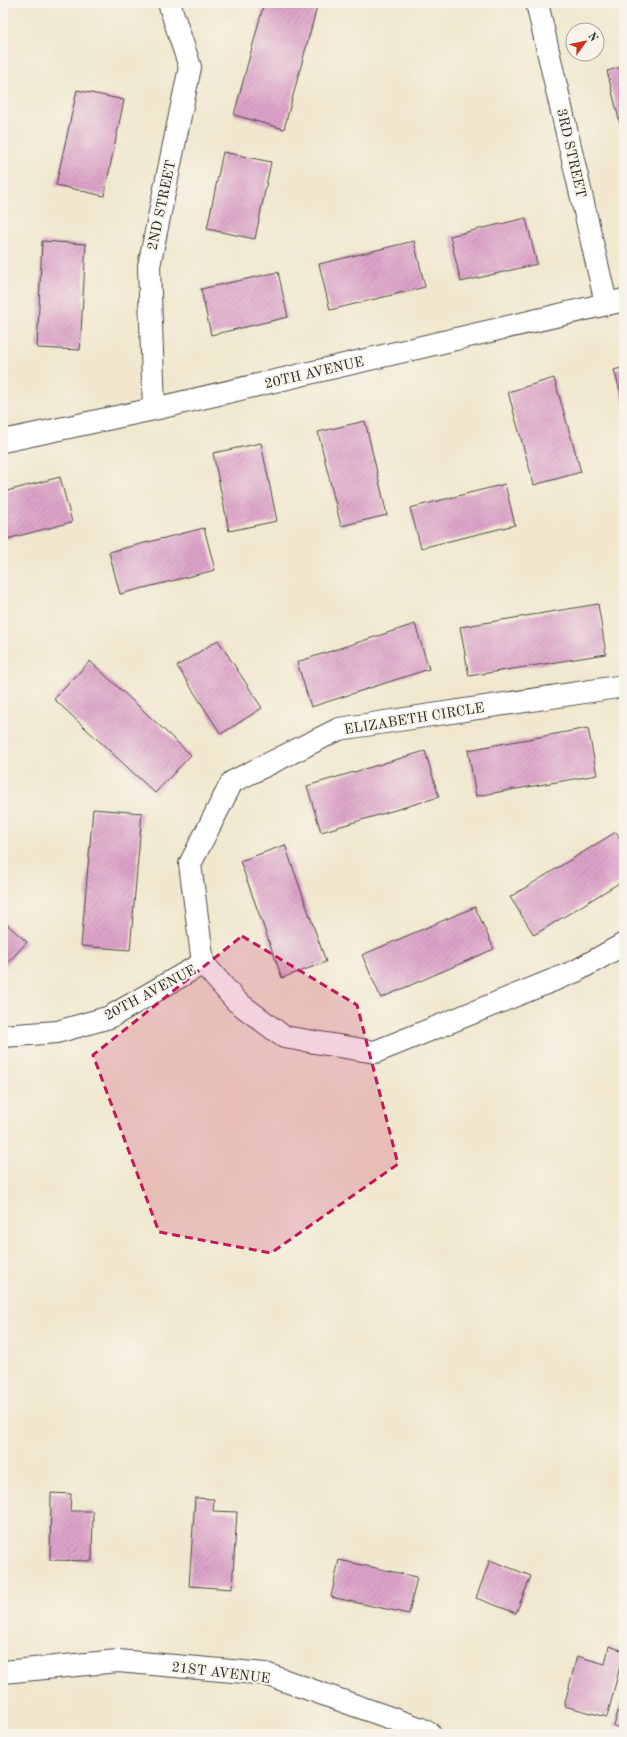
<svg xmlns="http://www.w3.org/2000/svg" width="627" height="1737" font-family="'Old Standard TT',serif">
  <style>
    .building { fill: url(#building-hatch) }
    .lines { fill: none; stroke-linecap: round; stroke-linejoin: round }
    .minor-casing { stroke: #494743; stroke-width: 24 }
    .minor { stroke: #fff; stroke-width: 22 }
    .marked { fill: #c2185b; fill-opacity: 0.2; stroke: #c2185b; stroke-width: 3; stroke-dasharray: 8 5; stroke-linejoin: round }
    .labels { text-anchor: middle; stroke-width: 4; stroke-linejoin: round; paint-order: stroke }
    .street-label { font-size: 14px; fill: #2b2b2b; stroke: #f7f3e8 }
  </style>
  <defs>
    <pattern id="building-hatch" width="6" height="6" patternUnits="userSpaceOnUse"><rect width="6" height="6" fill="#dda3c9"/><path d="M-1 1l2-2M0 6l6-6M5 7l2-2" fill="none" stroke="#b385a3"/></pattern>
  </defs>
  <rect width="100%" height="100%" fill="#f7f3e8"/>
  <filter id="ink" filterUnits="userSpaceOnUse"><feTurbulence type="fractalNoise" baseFrequency=".025" numOctaves="2"/><feDisplacementMap in="SourceGraphic" scale="8" xChannelSelector="R" yChannelSelector="G"/><feConvolveMatrix kernelMatrix="1 2 1 2 8 2 1 2 1" color-interpolation-filters="sRGB"/></filter>
  <filter id="wash" filterUnits="userSpaceOnUse"><feTurbulence type="fractalNoise" baseFrequency=".012" numOctaves="4" result="noise"/><feDisplacementMap in="SourceGraphic" scale="16" xChannelSelector="R" yChannelSelector="G"/><feGaussianBlur stdDeviation="0.9" result="paint"/><feColorMatrix in="noise" values="0 0 0 0 0 0 0 0 0 0 0 0 0 0 0 0 0 1.4 0 .05"/><feComposite in="paint" operator="in"/></filter>
  <g filter="url(#wash)">
    <rect width="100%" height="100%" fill="#f0e7ce"/>
    <g id="blocks">
      <path class="building" d="M264,3H318L284,129L234,115Z
        M624,66V136H623L607,71Z
        M77,90L124,100L104,196L56,185Z
        M223,152L271,162L255,239L207,229Z
        M526,218L537,264L461,282L450,236Z
        M42,241L86,244L80,350L37,348Z
        M414,241L425,287L330,310L319,264Z
        M278,272L288,317L211,335L201,289Z
        M624,367V404L614,370Z
        M554,378L581,472L534,485L508,392Z
        M365,421L387,515L341,526L318,432Z
        M261,443L277,521L229,531L213,453Z
        M60,477L72,522L3,540V492Z
        M505,484L515,525L421,548L410,508Z
        M204,528L215,570L120,594L109,552Z
        M598,604L606,654L469,676L460,627Z
        M415,624L429,669L311,707L297,662Z
        M218,640L262,708L221,734L177,666Z
        M90,661L191,755L155,793L54,699Z
        M588,728L597,775L476,796L468,750Z
        M425,751L439,797L321,832L307,786Z
        M93,809L142,813L130,950L81,946Z
        M616,832L624,846V880L534,935L510,897Z
        M285,845L326,962L282,978L240,861Z
        M475,907L494,949L381,998L362,955Z
        M3,921L27,942L3,968Z
        M51,1493L71,1494L70,1511H93L92,1561L50,1560Z
        M195,1498L214,1499L213,1511L237,1512L232,1589L189,1586Z
        M339,1560L417,1577L409,1614L331,1597Z
        M490,1560L531,1576L516,1613L476,1598Z
        M609,1646L624,1651L607,1717L564,1706L577,1656L605,1664Z
        M624,1690V1728L614,1726Z"/>
    </g>
  </g>
  <g filter="url(#ink)">
    <use href="#blocks" fill-opacity="0" stroke="#494743" stroke-width="1"/>
    <g class="lines">
      <g class="minor-casing">
        <path id="minor" d="M537,3L606,303
          M154,409L149,266L190,67L170,6
          M3,441L154,409L624,300
          M624,686L339,729L232,782L190,864L203,963L236,1001L284,1037L375,1052L576,971L624,944
          M3,1036L57,1032L110,1017L203,963
          M3,1672L118,1661L266,1674L419,1728L430,1734"/>
      </g>
      <use href="#minor" class="minor"/>
    </g>
  </g>
  <path class="marked" d="M242,936L357,1005L398,1164L271,1253L159,1232L93,1055Z"/>
  <g class="labels">
    <g class="street-label">
      <text transform="translate(572 153) rotate(77)" y="5">3RD STREET</text>
      <text transform="translate(161 205) rotate(-78)" y="5">2ND STREET</text>
      <text transform="translate(314 372) rotate(-13)" y="5">20TH AVENUE</text>
      <text transform="translate(414 718) rotate(-9)" y="5">ELIZABETH CIRCLE</text>
      <text transform="translate(150 992) rotate(-28)" y="5">20TH AVENUE</text>
      <text transform="translate(221 1672) rotate(7)" y="5">21ST AVENUE</text>
    </g>
  </g>
  <rect width="627" height="1737" fill="none" stroke="#f7f3e8" stroke-width="16"/>
  <g transform="translate(585 42) rotate(57)"><circle r="19" fill="#f7f3e8" stroke="#a5a39c"/>
  <path d="M0-3L7 15L0 10L-7 15Z" fill="#c8321e"/>
  <text y="-6" font-size="11" font-weight="bold" text-anchor="middle" fill="#2b2b2b">N</text>
  </g>
</svg>
